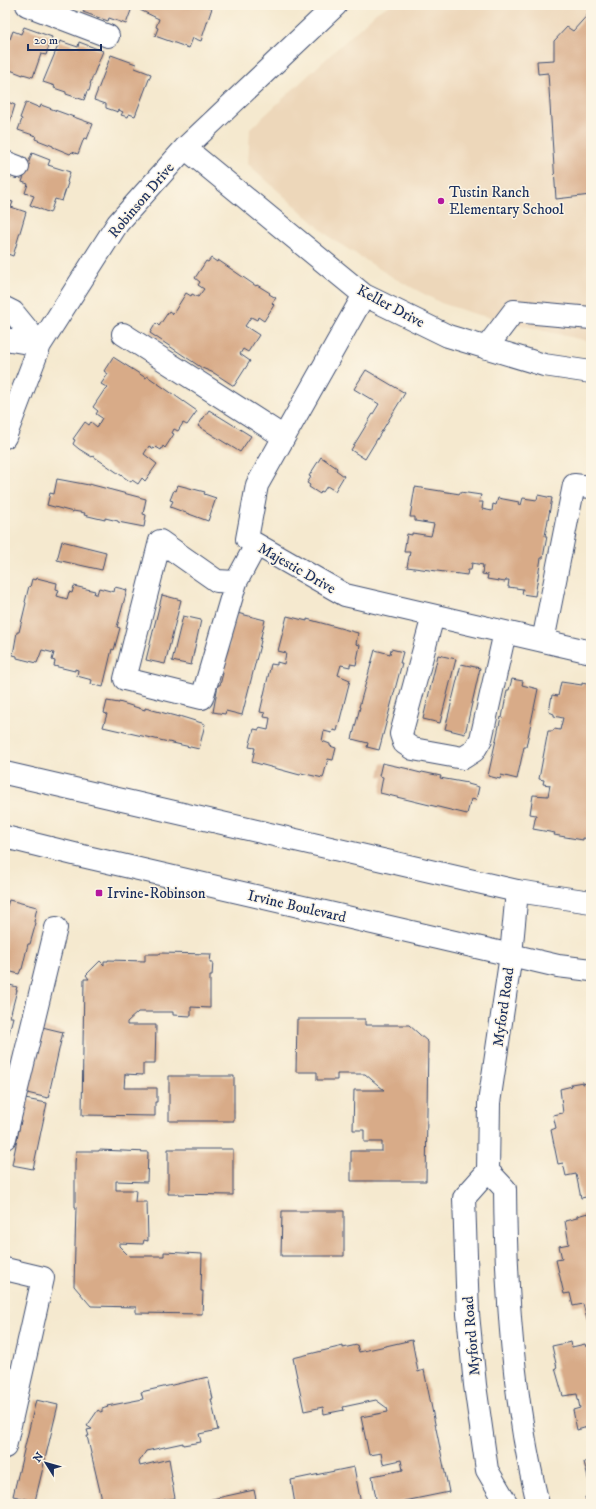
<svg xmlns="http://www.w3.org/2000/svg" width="596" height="1509" font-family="'IM FELL DW Pica',serif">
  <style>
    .built { fill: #edd7ba }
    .building { fill: #d8ab88 }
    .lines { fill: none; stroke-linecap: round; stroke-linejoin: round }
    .minor-casing { stroke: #3c4b6f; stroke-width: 24 }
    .major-casing { stroke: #3c4b6f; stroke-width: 24 }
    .minor { stroke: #fff; stroke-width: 22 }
    .major { stroke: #fff; stroke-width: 22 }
    .poi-dot { fill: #b5179e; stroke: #fcf5e5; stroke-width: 1.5 }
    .labels { text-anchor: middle; stroke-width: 3; stroke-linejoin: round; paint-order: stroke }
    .poi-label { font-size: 15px; fill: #1b2f5e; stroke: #fcf5e5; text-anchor: start }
    .street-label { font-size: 15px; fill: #1b2f5e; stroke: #fcf5e5 }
  </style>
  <rect width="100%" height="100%" fill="#fcf5e5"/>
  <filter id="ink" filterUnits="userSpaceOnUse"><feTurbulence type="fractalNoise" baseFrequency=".025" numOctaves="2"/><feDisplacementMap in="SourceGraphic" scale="8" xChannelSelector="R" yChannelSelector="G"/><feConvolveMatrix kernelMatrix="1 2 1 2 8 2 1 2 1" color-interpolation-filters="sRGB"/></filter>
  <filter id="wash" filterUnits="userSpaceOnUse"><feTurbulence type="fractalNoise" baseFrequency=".012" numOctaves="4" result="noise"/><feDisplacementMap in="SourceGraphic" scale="16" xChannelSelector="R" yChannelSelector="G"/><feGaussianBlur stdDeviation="0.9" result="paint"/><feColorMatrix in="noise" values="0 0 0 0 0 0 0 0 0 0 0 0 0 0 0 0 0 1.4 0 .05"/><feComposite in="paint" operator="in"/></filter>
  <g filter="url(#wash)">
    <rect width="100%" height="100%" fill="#f5e9cf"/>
    <path class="built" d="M390,5H591V342L475,314L441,303L394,278L332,239L248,164L250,129L377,12Z"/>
    <g id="blocks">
      <path class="building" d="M61,5H73L72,9Z
        M86,5H133L126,24L109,18L108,21L83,12Z
        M142,5H202L212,8L201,41L193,38L189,48L155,36L158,28L156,27L159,19L140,10Z
        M591,11V195L556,199L548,73L538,74L537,61L554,60V41L567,27L573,31Z
        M24,27L52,37L46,55L41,54L33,77L23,74V75L5,68V37L10,39L13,31L21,34Z
        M60,41L78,47L79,42L103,51L90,84H91L89,91H87L84,100L66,94V92L54,88L55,86L43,82Z
        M111,55L136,64L135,68L151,74L135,116L129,114L128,117L121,115L123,112L119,110L118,112L106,108V104L94,100Z
        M5,101L15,105L5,138Z
        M26,102L40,108L41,105L93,124L87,139L84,138L78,154L72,152L70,154L53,147V146L35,139L36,136L18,130L22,119L20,118Z
        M32,153L50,160L48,165L70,172L67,182L68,183L62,201L55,199L50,213L30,205L34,196L25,193L28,184L22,182Z
        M5,200L13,202L11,207L26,212L13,256L5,253Z
        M211,258L217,262L218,260L256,286L257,285L270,293L269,294L276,298L272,303L274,305L264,321L258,317L257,320L251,317L245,326L259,335L248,352L243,349L240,354L250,361L234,386L214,373L202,368L150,333L156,323L159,326L169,311L173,314L186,293L191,296L192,294L198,297L204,289L198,285L200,282L195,278L206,261L208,262Z
        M113,357L146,378L147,376L197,411L187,425L183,423L178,431L174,429L172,433L174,434L165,448L163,446L161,450L156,447L154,449L149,446L144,454L157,464L145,481L142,478L138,484L132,480L131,482L93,456L92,457L79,449L73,444L75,440L73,439L85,422L89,425L91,422L97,427L102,418L96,414L98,411L93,407L105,389L106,390L108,388L101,384L108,374L104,371Z
        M366,370L405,393L365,459L351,450L379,404L354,389Z
        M209,410L251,436L240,452L198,426Z
        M321,457L337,468L336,470L344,476L335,491L327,486L323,492L321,491L320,494L309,487L310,485L307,483L311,477L309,476Z
        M57,479L89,485V484L146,499L143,514L146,515L144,527L118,522V521L105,518V520L84,515L85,513L73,511V512L47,505L50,493L54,494Z
        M178,485L205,492L204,494L216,498L208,521L170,507L173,501L170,500L174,490L176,491Z
        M415,487L460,494V492L481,495L479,502H483L482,509L492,511L493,504L496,505L498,498L519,502L518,504L521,505L523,498L537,500L538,495L552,498L545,536H547L543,558H541L535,596L522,594L523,589L508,587L509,580H506L505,582L487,579L488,575L482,574L483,565L472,563L471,570H468L467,575L407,567L410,552H404L407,534L412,535V533L431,536L434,524L415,521V517H410Z
        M62,541L106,552L102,570L57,560Z
        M37,578L57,583L56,589L59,590L57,596L67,599L69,592L72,593L74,586L95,591L94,594H97L99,588L114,592L115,587L127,590L117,627L120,628L114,650L112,649L103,687L91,684L92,680L77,676L78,670L75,669V671L54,666L55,661L52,660L54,653L42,650L37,663L17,658V656L13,655L17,632H19L26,603L25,602L29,586L30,587L32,579L36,580Z
        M162,595L181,600L165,664L146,660Z
        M237,613L265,620L260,641H261L242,715L226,711L225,714L213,712L218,685H220L223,673H221L226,653H227L230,641H229Z
        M183,616L201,620L191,665L172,661Z
        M287,616L307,621V619L358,633L356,644L360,645L356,665L350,664V667L341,665L338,675L350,680L337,731L333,730L332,733L324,731L322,741L330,744V746L336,748L333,760L328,759L323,778L301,773L300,775L252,762L255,748L249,747L254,729L259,730V728L268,730L270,718L264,717L265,713L260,712L271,664L277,665V662L284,664L286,653L278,651Z
        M391,649L403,652L400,663H402L379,750L367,747L368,743L352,739L360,707H359L375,650L390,654Z
        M438,655L456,659L440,723L423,719Z
        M461,664L480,668L465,734L445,729Z
        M512,679L523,681L522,685L538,689L526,747H524L517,779L501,775L500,779L488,776L501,717L502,718L507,690H509Z
        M561,682L582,685V683L591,685V839L583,838V840L554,835L555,833L533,829L536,815L530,814L533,795L548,796L550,785L543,784L544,780L539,779L548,731H553L554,729L560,730L563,718L554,716V714L549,712L552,695L558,696Z
        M107,701L119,703V702L145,710V708L179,717V716L205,724L199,749L103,727L107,714L104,713Z
        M382,763L409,769V770L421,773L422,772L441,776L440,778L468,783V784L479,787L476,800L471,799L467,814L380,793L383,777L379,776Z
        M9,900L37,907L34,922L36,923L30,944H28L22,969H21L19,974L8,971L9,968L5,967V906H7Z
        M160,953L211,954L210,962H213L212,976H210V1008L191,1007V1016L173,1015V1012H138L127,1022V1025H156L155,1064H143V1075L125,1074L124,1088H157V1102H155V1116L82,1115L84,979H89L86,975L100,961L104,965V961H108V960L145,961V954H160Z
        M6,984L17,987L16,990H17L10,1017H13L8,1037L5,1036V986Z
        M297,1019H365V1025H409L428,1042L426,1181H351V1151H382V1142H364V1130H353L354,1090H384L365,1074H337V1080H317V1072H296Z
        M42,1027L63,1032L48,1098L27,1093Z
        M169,1076H234V1121H169Z
        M583,1082V1084L591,1082V1196L581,1198L576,1174L566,1176L563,1163L558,1164L551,1130L556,1128L553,1115L563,1113L560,1089L572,1086L571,1084Z
        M25,1099L47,1103L33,1169L12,1165Z
        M168,1149H233V1195L168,1194Z
        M99,1150L148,1152L147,1182L116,1181V1190H136L135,1202H147L148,1241L144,1240L143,1244L119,1243V1246L129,1256H164V1252L202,1254L201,1291H203L202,1314L136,1313V1307L91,1306L74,1286L76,1207H75V1163L76,1151H99Z
        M282,1211H344V1256H281Z
        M588,1213L589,1215H591V1326L589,1327L583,1304L573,1306L570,1293L564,1294L556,1260L562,1259L559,1246L569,1244L565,1221L577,1218V1216Z
        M412,1340L418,1372L424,1370L449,1492L390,1504H377L372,1476L403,1470L401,1460L383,1464L381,1453L369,1455L361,1417L388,1412L387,1408L376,1400L343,1407L344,1410L324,1414L323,1407L304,1411L293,1358L343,1346V1348L357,1345L359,1352Z
        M571,1342L572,1347L585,1344L586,1347L591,1345V1426L577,1430L573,1410L580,1408L577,1394L563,1396L555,1368H557L552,1346Z
        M5,1365L10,1366L6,1385L5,1384Z
        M208,1377L213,1399H211L218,1430L199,1434L201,1442L183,1445V1443L146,1451L139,1462L140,1466L169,1459L172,1477H171L175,1498L164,1500V1504H103L87,1436H89L87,1430L92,1429L87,1426L98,1410L102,1413V1409L108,1407L107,1406L143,1399L141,1392Z
        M36,1400L58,1405L35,1501L13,1496Z
        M591,1461V1481L589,1482L584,1462Z
        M354,1467L361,1504H295L291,1480Z
        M254,1490L257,1504H194V1503Z
        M591,1496V1504H587L585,1497Z"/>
    </g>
  </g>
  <g filter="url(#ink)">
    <use href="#blocks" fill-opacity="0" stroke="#3c4b6f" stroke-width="1"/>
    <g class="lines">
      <g class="minor-casing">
        <path id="minor" d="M27,5L108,36
          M185,148L364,295L448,336L544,365L591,372
          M5,162L18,167
          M364,295L257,485L247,539L345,595L591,652
          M5,308L13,312L40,345L5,339
          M123,334L284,437
          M486,348L514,311L591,318
          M5,437L40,345L118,223L185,148L336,5
          M236,582L217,581L160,541L125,679L202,698L236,582L256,545
          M433,616L401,734L404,743L413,749L463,758L474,751L481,739L505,632
          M543,641L574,485L591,487
          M5,1138L56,928
          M488,1171L505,1189C506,1294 513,1401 538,1504
          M5,1269L43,1278L5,1447
          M507,1504L487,1470L475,1385L468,1314L464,1198L488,1171L489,1103L511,955L517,891"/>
      </g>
      <g class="major-casing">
        <path id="major" d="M5,773L517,891L591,902
          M5,837L78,855L511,955L558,966L591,970"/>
      </g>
      <use href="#minor" class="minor"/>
      <use href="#major" class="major"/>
    </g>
  </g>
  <g class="poi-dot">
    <circle cx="441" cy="201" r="4"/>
    <rect x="95" y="889" width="8" height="8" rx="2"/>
  </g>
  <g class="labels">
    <g class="poi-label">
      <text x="449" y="197">Tustin Ranch<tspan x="449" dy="17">Elementary School</tspan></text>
      <text x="107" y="898">Irvine-Robinson</text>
    </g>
    <g class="street-label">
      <text transform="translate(141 200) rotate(-50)" y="5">Robinson Drive</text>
      <text transform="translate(391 306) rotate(28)" y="5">Keller Drive</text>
      <text transform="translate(297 568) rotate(30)" y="5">Majestic Drive</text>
      <text transform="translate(297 906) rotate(13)" y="5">Irvine Boulevard</text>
      <text transform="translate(503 1007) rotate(-82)" y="5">Myford Road</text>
      <text transform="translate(471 1336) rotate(-95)" y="5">Myford Road</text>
    </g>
  </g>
  <rect width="596" height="1509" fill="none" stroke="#fcf5e5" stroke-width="20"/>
  <g transform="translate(46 1463) rotate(307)" stroke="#fcf5e5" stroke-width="3" paint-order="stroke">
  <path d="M0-3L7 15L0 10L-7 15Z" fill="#1b2f5e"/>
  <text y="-6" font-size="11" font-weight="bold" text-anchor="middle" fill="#1b2f5e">N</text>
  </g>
  <path d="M28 44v6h73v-6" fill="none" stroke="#1b2f5e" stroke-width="2"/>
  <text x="34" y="44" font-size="12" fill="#1b2f5e" stroke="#fcf5e5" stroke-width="3" paint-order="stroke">20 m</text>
</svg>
